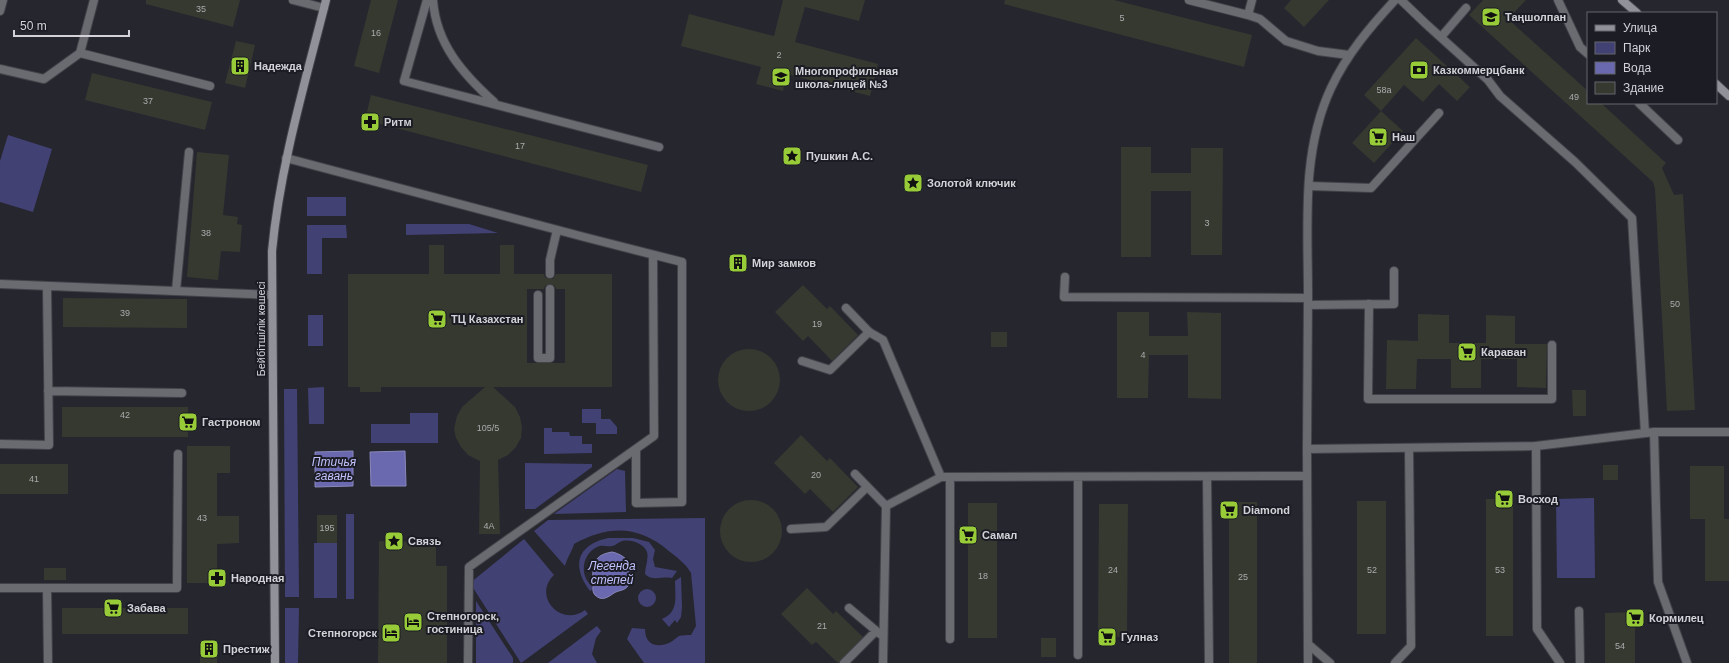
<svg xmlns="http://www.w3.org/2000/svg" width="1729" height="663" font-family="Arial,sans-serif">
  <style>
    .green { fill: #424174 }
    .water { fill: #6a68ae; stroke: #8988bb }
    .building { fill: #353930; fill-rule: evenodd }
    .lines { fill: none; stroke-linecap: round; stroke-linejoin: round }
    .lane-casing { stroke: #42424a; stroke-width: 10 }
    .street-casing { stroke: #42424a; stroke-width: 10 }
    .secondary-casing { stroke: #42424a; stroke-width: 10 }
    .lane { stroke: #6a6b70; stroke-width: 8 }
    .street { stroke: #6a6b70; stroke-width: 8 }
    .secondary { stroke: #919199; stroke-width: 8 }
    .labels { text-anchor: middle; stroke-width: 4; stroke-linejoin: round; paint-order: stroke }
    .number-label { font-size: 9px; fill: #abacae }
    .poi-label { font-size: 11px; font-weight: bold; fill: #d2d2d8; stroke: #1c1c25; text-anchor: start }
    .street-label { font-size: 11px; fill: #d2d2d8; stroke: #1c1c25 }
    .water-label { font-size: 12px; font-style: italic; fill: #c1c2fd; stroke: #1c1c25 }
  </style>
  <rect width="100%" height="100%" fill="#26262f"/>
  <path class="green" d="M8,135L52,149L33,212L0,202V161Z
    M307,197H346V216H307Z
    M406,224H469L498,233L406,235Z
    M307,225H346L347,238H322V274H307Z
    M308,315H323V346H308Z
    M324,387V424H309L308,388Z
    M284,389H297L299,597H285Z
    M582,409H601V419H610L617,427V434H596V423H582Z
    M410,413H438V443H371V424H410Z
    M544,428H552V432H569L570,436H582V444H592V453L544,454Z
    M525,463L592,464V467L535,509H525Z
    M617,469L625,471L626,512L554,514Z
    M1594,498L1595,578H1557L1556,499Z
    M346,514H354V599H346Z
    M705,518V663H644L627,639L632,628L645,629C645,645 657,649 671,642C674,640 676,638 679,636C682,635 688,635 691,635L696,626L691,573C686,564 678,558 670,552C639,525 609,525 574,544C573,549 567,558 565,566L534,531L548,520Z
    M608,538H633L649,542L655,550L653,559L655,567L677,571L672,578C662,576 653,582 645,574C645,567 649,558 647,552C644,543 628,538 620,542C617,543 615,546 612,546C606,547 602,544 597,547C582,554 579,576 592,586L593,589L590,591C571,566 577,545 608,538Z
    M524,539L554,575C532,596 561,628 585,610L588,614L521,663L470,583Z
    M314,543H337V598H314Z
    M681,577L682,607L681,617L677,623L675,620L669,627L662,619C679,612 675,597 675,581Z
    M638 598a9 9 0 1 1 18 0a9 9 0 1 1-18 0Z
    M476,601L513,658V663H476Z
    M285,608H299L298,663H285Z
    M597,626L601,631L596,638L592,654L597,663H548Z"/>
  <path class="water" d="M353,451V486L315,487V452Z
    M405,451L406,486H371L370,452Z
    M612,552C628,555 640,572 628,586C624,591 619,590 614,593C608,597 602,602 595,595C591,590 594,586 593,581C592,564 594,555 612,552Z"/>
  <path class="building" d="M146,0H240L233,27L146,4Z
    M371,0H398L379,73L354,66Z
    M783,0H865L859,21L805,7L795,42L878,64L870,96L787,74L783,91L756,84L761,67L681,46L689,14L774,36Z
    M1005,0H1114L1252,35L1244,67L1004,4Z
    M1291,0H1329L1304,27L1284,8Z
    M1483,0H1526L1508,19L1588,91V103H1601L1666,163L1662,168L1674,195L1683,194L1695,410L1667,411L1655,189L1653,182L1469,15Z
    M1416,38L1470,87L1457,101L1439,84L1423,102L1404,85L1381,111L1364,95Z
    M236,41L255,45L245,88L225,83Z
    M92,73L212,102L205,130L85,100Z
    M371,95L648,165L641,192L365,120Z
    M1381,111L1403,131L1374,163L1352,143Z
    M1121,147H1151V173H1191V148H1223L1222,255H1191V191H1151V257H1121Z
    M197,152L229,155L223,215L238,217L237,224L242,225L240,252L221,251L218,280L187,277Z
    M429,245H444V274H500V245H514V274H544L545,277L550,279H553L556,274H612V387H493L515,407L520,417L522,427L521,438L516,447L508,455L498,460L500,534H479L480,461L468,455L461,447L456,438L454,429L457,416L462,407L485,387H381V392H360V387H348V274H429ZM550,284L555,286L556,289H565V363H527V289H544L545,286Z
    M803,285L827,309L830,306L858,335L832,361L808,336L803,341L775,312Z
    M63,298L187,299V328L63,327Z
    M1117,312H1149V336H1188L1187,312L1221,313V399L1188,398V355H1149L1148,398H1117Z
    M1418,314L1449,315V343H1486V315L1515,316V344H1547L1546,388L1517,387V359H1481V388H1451V359H1417L1416,389H1386L1387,340L1418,341Z
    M991,332H1007V347H991Z
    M718 380a31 31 0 1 1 62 0a31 31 0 1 1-62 0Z
    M1572,390H1586V416H1573Z
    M62,407H188V437H62Z
    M801,435L827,461L830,458L858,487L833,512L810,489L805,494L774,463Z
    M187,446H230V473H217V516H239V543L217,544V583H187Z
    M0,464H68V494H0Z
    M1603,465H1618V480H1603Z
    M1690,466H1724V519H1729V581H1705V519H1690Z
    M1486,499H1513V636H1486Z
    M720 531a31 31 0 1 1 62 0a31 31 0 1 1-62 0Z
    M1357,501H1386V634H1357Z
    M1229,502H1257V663H1229Z
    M968,503H997V638H968Z
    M1099,504H1128L1127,637H1098Z
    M317,515H337V543H317Z
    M379,541L436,542V566H447V663H378Z
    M44,568H66V580H44Z
    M807,588L833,614L836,611L863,637L838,663L816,642L812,645L781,614Z
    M62,608H188V634H62Z
    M1635,612V663H1605V613Z
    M1041,638H1056V657H1041Z
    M200,643H217V663H200Z"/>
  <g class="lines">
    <g class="lane-casing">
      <path id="lane" d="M1189,0L1248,15
        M1252,0L1248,15L1260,19L1286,41L1318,51L1349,55
        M1401,0L1426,24L1488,80L1500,96L1575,162L1632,218L1645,433
        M1441,37L1466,8
        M286,158L588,238L682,262V502L636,503V449
        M1309,186L1371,188L1439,113
        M550,274V260L557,230
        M1065,277L1064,297L1308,298
        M176,291L189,152
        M538,295V358H550V289
        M1369,304L1368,399H1552V345
        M1308,305L1394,304V271
        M802,361L830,370L869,332
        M1536,446L1537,629L1560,663
        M791,529L826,527L867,487
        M849,608L880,634
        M1579,611L1580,663
        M1308,644L1330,663
        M468,663L469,567L654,436L653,255
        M844,663L876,631
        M1395,663L1411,646L1409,448"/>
    </g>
    <g class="street-casing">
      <path id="street" d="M293,0L324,8
        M427,0L404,81L659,147
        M433,0C436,44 463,74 494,102
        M1395,0C1370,27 1347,54 1331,88C1301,152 1308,225 1308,294C1308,346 1307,397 1307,449L1536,446L1654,432H1729
        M1558,0L1580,47L1588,54
        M0,11L3,0
        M80,53L210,86
        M0,69L44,79L80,53L94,0
        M1639,103L1678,140
        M0,284L272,295
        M846,308L869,332L883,340L941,477
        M48,391L182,393
        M1654,432L1658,582L1687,663
        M0,444L49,445L47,287
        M1307,449L1308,663
        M855,474L886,506
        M950,477V639
        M1207,477L1209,663
        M0,588H177L178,454
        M47,588L48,663
        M1078,655V477
        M883,663L886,506L941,477L1307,476"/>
    </g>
    <g class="secondary-casing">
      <path id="secondary" d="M1622,0L1637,13
        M1716,84L1729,96
        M275,663L272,251C280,166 305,83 326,0"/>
    </g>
    <use href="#lane" class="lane"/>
    <use href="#street" class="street"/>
    <use href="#secondary" class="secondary"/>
  </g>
  <defs>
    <g id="school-square" transform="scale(1)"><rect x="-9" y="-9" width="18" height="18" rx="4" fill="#98cb38" stroke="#1c1c25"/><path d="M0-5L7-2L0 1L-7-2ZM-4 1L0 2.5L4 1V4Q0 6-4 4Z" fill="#111"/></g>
    <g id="building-square" transform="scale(1)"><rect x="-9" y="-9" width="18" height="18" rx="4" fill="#98cb38" stroke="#1c1c25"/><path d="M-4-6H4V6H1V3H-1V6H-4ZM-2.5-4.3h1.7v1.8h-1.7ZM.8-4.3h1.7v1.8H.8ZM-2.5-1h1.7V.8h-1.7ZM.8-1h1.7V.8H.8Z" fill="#111"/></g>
    <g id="bank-square" transform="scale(1)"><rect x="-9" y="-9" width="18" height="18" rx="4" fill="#98cb38" stroke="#1c1c25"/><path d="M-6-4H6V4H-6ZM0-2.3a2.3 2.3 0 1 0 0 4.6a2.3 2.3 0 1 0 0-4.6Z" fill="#111"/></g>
    <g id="pharmacy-square" transform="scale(1)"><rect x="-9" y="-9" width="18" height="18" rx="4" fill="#98cb38" stroke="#1c1c25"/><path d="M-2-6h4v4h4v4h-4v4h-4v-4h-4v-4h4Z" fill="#111"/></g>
    <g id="supermarket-square" transform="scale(1)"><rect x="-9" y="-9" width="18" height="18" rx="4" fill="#98cb38" stroke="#1c1c25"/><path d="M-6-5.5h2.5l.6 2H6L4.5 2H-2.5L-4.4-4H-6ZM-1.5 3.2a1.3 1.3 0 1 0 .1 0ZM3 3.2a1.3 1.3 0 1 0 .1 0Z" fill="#111"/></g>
    <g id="sight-square" transform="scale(1)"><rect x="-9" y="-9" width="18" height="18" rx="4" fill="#98cb38" stroke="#1c1c25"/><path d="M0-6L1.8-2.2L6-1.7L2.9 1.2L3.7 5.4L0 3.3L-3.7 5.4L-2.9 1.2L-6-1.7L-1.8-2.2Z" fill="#111"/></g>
    <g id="hotel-square" transform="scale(1)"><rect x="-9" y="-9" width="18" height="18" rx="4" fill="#98cb38" stroke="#1c1c25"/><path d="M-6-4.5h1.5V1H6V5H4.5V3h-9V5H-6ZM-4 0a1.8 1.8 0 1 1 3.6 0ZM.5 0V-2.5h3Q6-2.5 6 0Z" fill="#111"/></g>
  </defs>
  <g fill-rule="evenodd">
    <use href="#school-square" x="1491" y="17"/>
    <use href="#building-square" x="240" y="66"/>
    <use href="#bank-square" x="1419" y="70"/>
    <use href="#school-square" x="781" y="77"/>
    <use href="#pharmacy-square" x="370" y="122"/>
    <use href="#supermarket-square" x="1378" y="137"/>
    <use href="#sight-square" x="792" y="156"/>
    <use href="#sight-square" x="913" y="183"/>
    <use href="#building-square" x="738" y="263"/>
    <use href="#supermarket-square" x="437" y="319"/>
    <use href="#supermarket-square" x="1467" y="352"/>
    <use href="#supermarket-square" x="188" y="422"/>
    <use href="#supermarket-square" x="1504" y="499"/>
    <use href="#supermarket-square" x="1229" y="510"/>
    <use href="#supermarket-square" x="968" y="535"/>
    <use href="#sight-square" x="394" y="541"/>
    <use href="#pharmacy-square" x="217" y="578"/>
    <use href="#supermarket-square" x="113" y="608"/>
    <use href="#supermarket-square" x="1635" y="618"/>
    <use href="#hotel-square" x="413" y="622"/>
    <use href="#hotel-square" x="391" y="633"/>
    <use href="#supermarket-square" x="1107" y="637"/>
    <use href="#building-square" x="209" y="649"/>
  </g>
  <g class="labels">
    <g class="number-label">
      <text x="201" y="12">35</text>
      <text x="1122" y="21">5</text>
      <text x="376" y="36">16</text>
      <text x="779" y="58">2</text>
      <text x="1384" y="93">58а</text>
      <text x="1574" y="100">49</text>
      <text x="148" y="104">37</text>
      <text x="520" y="149">17</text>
      <text x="1207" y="226">3</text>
      <text x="206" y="236">38</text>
      <text x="1675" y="307">50</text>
      <text x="125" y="316">39</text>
      <text x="817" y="327">19</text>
      <text x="1143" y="358">4</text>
      <text x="125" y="418">42</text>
      <text x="488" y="431">105/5</text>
      <text x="816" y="478">20</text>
      <text x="34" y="482">41</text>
      <text x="202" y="521">43</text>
      <text x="489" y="529">4А</text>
      <text x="327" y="531">195</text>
      <text x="1113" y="573">24</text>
      <text x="1372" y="573">52</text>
      <text x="1500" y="573">53</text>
      <text x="983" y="579">18</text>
      <text x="1243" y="580">25</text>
      <text x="822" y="629">21</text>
      <text x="1620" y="649">54</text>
    </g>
    <g class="poi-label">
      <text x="1505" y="21">Таңшолпан</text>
      <text x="254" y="70">Надежда</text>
      <text x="1433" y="74">Казкоммерцбанк</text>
      <text x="795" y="75">Многопрофильная<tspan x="795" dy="13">школа-лицей №3</tspan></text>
      <text x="384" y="126">Ритм</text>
      <text x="1392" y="141">Наш</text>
      <text x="806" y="160">Пушкин А.С.</text>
      <text x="927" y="187">Золотой ключик</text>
      <text x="752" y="267">Мир замков</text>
      <text x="451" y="323">ТЦ Казахстан</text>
      <text x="1481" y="356">Караван</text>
      <text x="202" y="426">Гастроном</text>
      <text x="1518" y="503">Восход</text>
      <text x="1243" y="514">Diamond</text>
      <text x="982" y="539">Самал</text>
      <text x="408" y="545">Связь</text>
      <text x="231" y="582">Народная</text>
      <text x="127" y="612">Забава</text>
      <text x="427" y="620">Степногорск,<tspan x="427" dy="13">гостиница</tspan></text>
      <text x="1649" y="622">Кормилец</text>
      <text x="377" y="637" text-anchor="end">Степногорск</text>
      <text x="1121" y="641">Гулназ</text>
      <text x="223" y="653">Престиж</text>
    </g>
    <g class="street-label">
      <text transform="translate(261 329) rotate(-90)" y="4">Бейбітшілік көшесі</text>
    </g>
    <g class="water-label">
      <text x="334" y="466">Птичья<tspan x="334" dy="14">гавань</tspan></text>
      <text x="612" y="570">Легенда<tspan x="612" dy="14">степей</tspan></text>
    </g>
  </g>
  <rect x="1587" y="12" width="130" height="92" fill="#1c1c25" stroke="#65656d"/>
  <rect x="1595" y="25" width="20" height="6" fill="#919199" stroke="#65656d"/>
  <text x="1623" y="32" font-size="12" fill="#d2d2d8">Улица</text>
  <rect x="1595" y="42" width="20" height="12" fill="#424174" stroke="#65656d"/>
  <text x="1623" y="52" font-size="12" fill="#d2d2d8">Парк</text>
  <rect x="1595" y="62" width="20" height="12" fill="#6a68ae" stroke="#65656d"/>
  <text x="1623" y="72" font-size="12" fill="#d2d2d8">Вода</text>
  <rect x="1595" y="82" width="20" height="12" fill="#353930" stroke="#65656d"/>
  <text x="1623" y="92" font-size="12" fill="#d2d2d8">Здание</text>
  <path d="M14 30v6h115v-6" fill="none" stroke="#d2d2d8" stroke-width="2"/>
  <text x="20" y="30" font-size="12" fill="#d2d2d8" stroke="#1c1c25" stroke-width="3" paint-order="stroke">50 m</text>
</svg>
